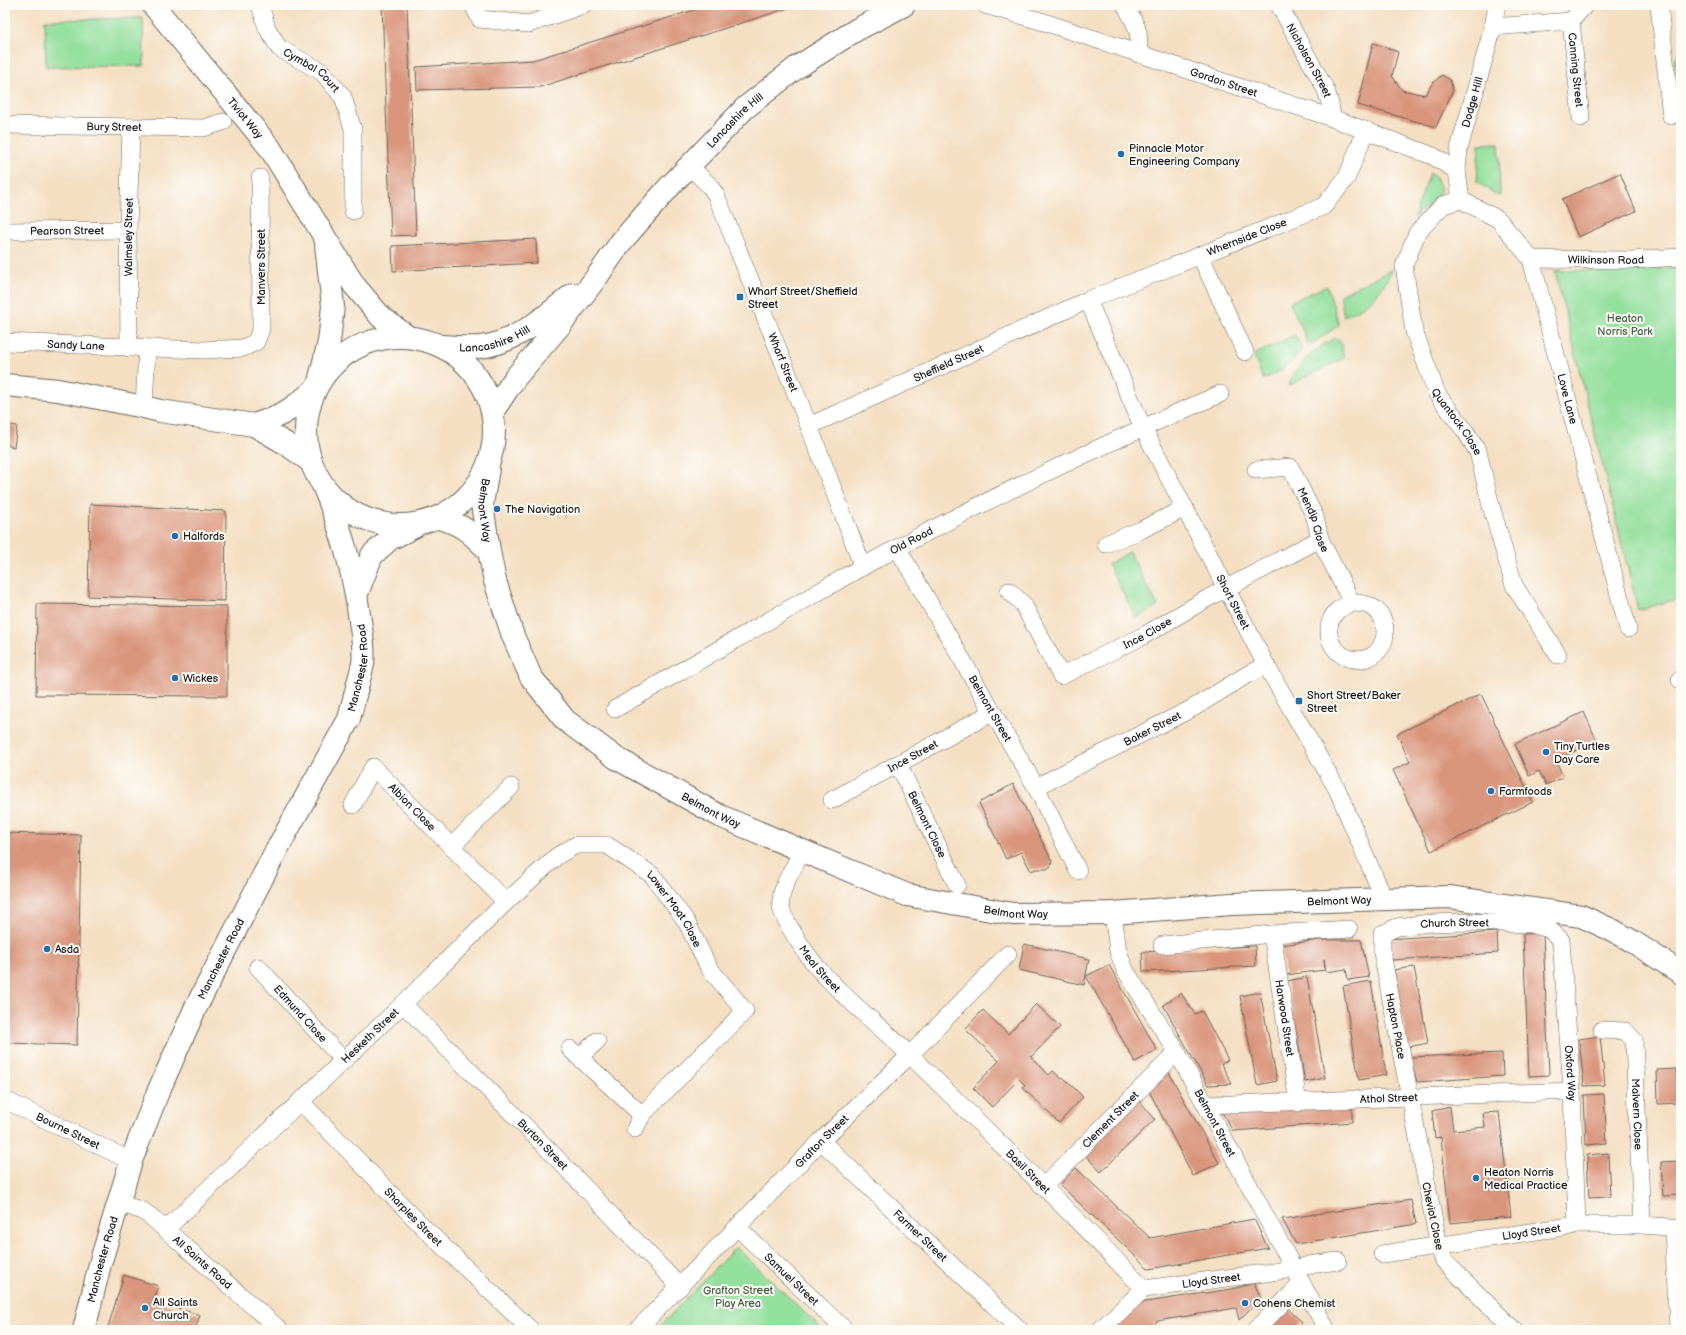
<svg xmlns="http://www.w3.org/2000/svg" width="1686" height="1335" font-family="'Balsamiq Sans',sans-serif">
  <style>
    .green { fill: #93df9c; stroke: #587e5c }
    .building { fill: #d9947c }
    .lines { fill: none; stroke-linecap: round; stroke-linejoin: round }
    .street-casing { stroke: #686056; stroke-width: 18 }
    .secondary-casing { stroke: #686056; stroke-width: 24 }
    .primary-casing { stroke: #686056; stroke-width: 24 }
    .street { stroke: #fff; stroke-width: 17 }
    .secondary { stroke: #fff; stroke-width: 22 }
    .primary { stroke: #fff; stroke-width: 22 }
    .poi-dot { fill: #1f6fb2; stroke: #fdfcf7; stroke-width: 1.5 }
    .labels { text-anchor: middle; stroke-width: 4; stroke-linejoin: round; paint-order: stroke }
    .street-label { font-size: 11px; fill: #1c1c1c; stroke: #fdfcf7 }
    .poi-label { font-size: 11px; fill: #1c1c1c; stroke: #fdfcf7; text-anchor: start }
    .park-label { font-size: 11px; fill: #466049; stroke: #fdfcf7 }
  </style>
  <rect width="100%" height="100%" fill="#fdfcf7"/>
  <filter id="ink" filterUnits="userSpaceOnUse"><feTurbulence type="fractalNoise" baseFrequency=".025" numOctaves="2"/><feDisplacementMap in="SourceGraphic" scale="8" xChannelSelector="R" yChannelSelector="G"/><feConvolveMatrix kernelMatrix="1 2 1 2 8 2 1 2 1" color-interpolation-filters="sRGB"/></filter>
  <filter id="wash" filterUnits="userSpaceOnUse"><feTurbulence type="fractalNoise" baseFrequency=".012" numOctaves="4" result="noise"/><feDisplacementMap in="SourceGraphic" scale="16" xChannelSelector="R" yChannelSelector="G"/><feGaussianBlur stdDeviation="0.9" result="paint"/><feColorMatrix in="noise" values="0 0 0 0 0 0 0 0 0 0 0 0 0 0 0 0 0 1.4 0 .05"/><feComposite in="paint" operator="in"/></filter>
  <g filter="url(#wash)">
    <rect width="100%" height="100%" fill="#f4dfc2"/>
    <path class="green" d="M143,18L144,66L46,67L45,20Z
      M1681,51V81L1677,75L1674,60Z
      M1499,143L1500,197L1477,182L1479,144Z
      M1430,173L1436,177L1441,189L1437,197L1414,217Z
      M1681,268V598L1638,610L1555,271Z
      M1393,269C1379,294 1372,305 1344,316L1340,295Z
      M1327,286L1339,325L1309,346L1290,302Z
      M1295,335L1302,350C1289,364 1282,373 1263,379L1254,355Z
      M1335,338L1340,340L1344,358L1288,386C1298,363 1314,349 1335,338Z
      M1129,552L1158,606L1136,618L1108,564Z
      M736,1247L823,1330H656Z"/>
    <g id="blocks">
      <path class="building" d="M382,5H407L416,235L391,236Z
        M710,5H798L540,87L417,90L416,67L533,60Z
        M1373,43L1398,52L1392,76L1402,90L1425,95L1432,84L1442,75L1450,80L1453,90L1436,127L1358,105Z
        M1620,173L1636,211L1578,237L1562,199Z
        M536,239L537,263L393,271L392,246Z
        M5,424L17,426L14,447L5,445Z
        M90,504L226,511L225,601L88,596Z
        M37,604L227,606V696L36,695Z
        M1481,694L1533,802L1431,851L1393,770L1410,762L1397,734Z
        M1584,712L1597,741L1556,760L1563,777L1546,785L1539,771L1529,776L1515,744Z
        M1013,784L1052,861L1051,866L1047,869H1036L1031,871L1021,852L1006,859L979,803Z
        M5,833L81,835L77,1045L5,1043Z
        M1497,932L1498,953L1392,960L1386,939Z
        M1543,933L1549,1075L1529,1076L1523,934Z
        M1320,940H1361L1369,977L1348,980L1346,969L1326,972L1324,959L1325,970L1285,975L1281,945Z
        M1024,944L1089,959L1084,985L1019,970Z
        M1255,946L1256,966L1143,972L1142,952Z
        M1109,965L1157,1050L1135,1062L1086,976Z
        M1414,967L1428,1043L1408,1047L1394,970Z
        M1307,977L1325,1078L1305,1082L1287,981Z
        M1371,981L1386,1075L1359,1080L1343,986Z
        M1260,992L1277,1081L1257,1085L1240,996Z
        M1181,993L1195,1014L1202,1011L1228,1060L1221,1064L1232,1084L1208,1085L1163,1005Z
        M1036,1004L1060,1027L1031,1057L1049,1075L1053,1071L1062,1079L1064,1078L1083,1097L1059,1123L1023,1088L1025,1085L1019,1079L992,1107L973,1088L999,1061L965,1029L983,1010L1008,1034Z
        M1600,1036L1605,1085L1584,1086L1579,1039Z
        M1502,1053L1503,1076L1417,1082L1410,1057Z
        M1676,1069L1677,1079L1681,1078V1094L1677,1095L1678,1103L1658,1104L1657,1070Z
        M1168,1071L1219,1163L1193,1176L1149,1091Z
        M1604,1094L1607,1143L1586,1145L1584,1095Z
        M1138,1099L1155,1119L1101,1172L1084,1154Z
        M1352,1105V1122L1233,1131L1222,1112Z
        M1450,1107L1453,1130L1485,1127L1483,1113L1499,1112L1511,1217L1450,1223L1441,1137L1435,1138L1432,1111Z
        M1608,1153L1610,1197L1589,1198L1587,1155Z
        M1681,1161V1195L1663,1196L1661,1162Z
        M1076,1168L1150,1238L1254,1219L1268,1248L1149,1269L1060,1185Z
        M1411,1200L1416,1224L1296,1244L1282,1219Z
        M124,1275L158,1286L154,1301L200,1315L195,1330H117L108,1327Z
        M1254,1283L1261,1298L1239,1320L1236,1308L1157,1321L1149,1330H1113L1139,1303L1232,1289Z
        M1285,1306L1302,1322L1295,1330H1262Z"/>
    </g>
  </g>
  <g filter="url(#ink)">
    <use href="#blocks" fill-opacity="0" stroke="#686056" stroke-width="1"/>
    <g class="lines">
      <g class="street-casing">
        <g id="street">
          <path id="s1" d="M260,5L267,28L279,48L322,72L343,97L353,129V211"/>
          <path d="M473,5L480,19L529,24L583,5"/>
          <path id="s2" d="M985,5L1044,22L1332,118L1433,156L1457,171"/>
          <path d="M1125,5C1136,25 1141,30 1138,54"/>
          <path id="s3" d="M1279,5L1326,90L1330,103L1332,118"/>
          <path d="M1659,5L1671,116"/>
          <path id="s4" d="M1571,21L1581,118"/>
          <path d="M1493,27L1571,21L1585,5"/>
          <path id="s5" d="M5,125L204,128L223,122"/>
          <path id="s6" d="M689,166L709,185L716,195L809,426L863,567"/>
          <path id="s7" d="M1461,200L1443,205L1417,233L1404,266L1414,331L1437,394L1466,432L1478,452L1491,506L1514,585L1558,655"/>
          <path id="s8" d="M1461,200L1498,219L1531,259L1628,629"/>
          <path id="s9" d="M1461,200L1457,171L1459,149L1493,27L1497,5"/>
          <path id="s10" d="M5,231L128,230"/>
          <path d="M1200,255L1245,352"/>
          <path id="s11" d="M1531,259L1632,260L1681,257"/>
          <path id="s12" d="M1088,300L1143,428L1266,665L1337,789L1384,899"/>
          <path id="s13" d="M5,342L203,350L243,348L256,342L261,329L260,178"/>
          <path id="s14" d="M129,348L128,230L131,127"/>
          <path d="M144,407L147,348"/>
          <path id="s15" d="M809,426L1088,300L1324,206L1347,177L1366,130"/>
          <path id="s16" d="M1256,470L1290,467L1315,517L1320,539L1352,603"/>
          <path d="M1106,544L1141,530L1185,508"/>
          <path id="s17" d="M898,549L1036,787L1078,871"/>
          <path id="s18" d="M1009,591L1023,604L1061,676L1143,636L1208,598L1320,539"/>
          <path d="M1352,603C1358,603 1364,603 1370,606C1386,613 1390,637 1378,651C1367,663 1348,662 1337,651C1326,640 1326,621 1338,610C1342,607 1347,605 1352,603Z"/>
          <path d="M1680,680L1681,679"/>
          <path id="s19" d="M615,709C697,662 779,614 862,567C978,503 1099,446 1220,394"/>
          <path id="s20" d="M898,764L957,885"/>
          <path id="s21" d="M1036,787L1193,708L1245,676L1266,665"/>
          <path id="s22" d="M832,800L993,712"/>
          <path id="s23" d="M353,805L373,767L506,902"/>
          <path d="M451,847L511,787"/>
          <path id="s24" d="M798,859C791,873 779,890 781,907C783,920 807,955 816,966C846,1001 883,1028 915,1060C992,1135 1069,1211 1144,1289"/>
          <path id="s25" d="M1113,913L1118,951L1125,970L1177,1052L1327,1330"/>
          <path id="s26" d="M1272,934L1298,1103"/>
          <path d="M1162,945L1272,934L1349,929"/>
          <path id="s27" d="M258,967L343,1060"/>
          <path id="s28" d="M403,1004L544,1145L680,1287"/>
          <path id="s29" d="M1602,1030L1625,1031L1634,1040L1642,1225"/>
          <path d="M570,1049L642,1115"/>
          <path d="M579,1057L597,1041"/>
          <path id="s30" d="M5,1100L131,1161"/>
          <path id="s31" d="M300,1101L428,1232L531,1330"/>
          <path id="s32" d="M1206,1105L1572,1091"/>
          <path id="s33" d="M821,1141L1020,1330"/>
          <path id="s34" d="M1044,1186L1177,1052"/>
          <path id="s35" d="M119,1203L143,1211L150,1216L280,1330"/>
          <path id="s36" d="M738,1228L845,1330"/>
          <path d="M1673,1228L1678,1330"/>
          <path id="s37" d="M166,1229L403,1004L506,902L557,856L576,845H607L652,875L686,921L709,968L745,1011L642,1115L635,1129"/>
          <path id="s38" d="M1382,1254L1577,1225H1642L1681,1228"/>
          <path id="s39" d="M637,1330L821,1141L910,1055L1008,954"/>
          <path id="s40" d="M1100,1330L1144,1289L1295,1269L1309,1265L1338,1261"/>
          <path d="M1256,1330L1302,1283"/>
          <path id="s41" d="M1514,1330L1444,1261L1439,1247L1382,953V934L1397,927L1430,923L1467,922L1530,924L1549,929L1561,940L1572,1091L1577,1225"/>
        </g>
      </g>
      <g class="secondary-casing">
        <g id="secondary">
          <path id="s42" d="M442,346C454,347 468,348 480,347C516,343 546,316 573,294"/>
          <path d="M5,385L58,390L144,407L160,411L254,425L285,443L310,461"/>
          <path id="s43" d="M493,411L515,378L561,324L599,274L621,242L670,186L745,108L796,68L856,30L904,5"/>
          <path d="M254,425C284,415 293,409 316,388"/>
          <path id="s44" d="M488,469L482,504L489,551L495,581L513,636L531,677L565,720L616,758L720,816L907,895L1013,914L1113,913L1232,904L1449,897L1581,916L1614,931L1632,941L1681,973"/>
          <path d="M439,518C464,525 471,533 489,551"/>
        </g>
      </g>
      <g class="primary-casing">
        <g id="primary">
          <path id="s45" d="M153,5L270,148L354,285L381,317L408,337"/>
          <circle cx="400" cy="431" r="94"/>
          <path d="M320,378L329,342L333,306L326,245"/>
          <path d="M356,596L372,555L390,539L414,527"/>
          <path id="s46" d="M84,1330L100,1264L131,1161L158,1092L195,1009L277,849L349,719L363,664C365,650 362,635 360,621C354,575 342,530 324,488"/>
        </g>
      </g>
      <use href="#street" class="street"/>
      <use href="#secondary" class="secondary"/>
      <use href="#primary" class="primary"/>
    </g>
  </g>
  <g class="poi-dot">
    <circle cx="1121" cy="154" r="4"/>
    <rect x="736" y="293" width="8" height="8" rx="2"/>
    <circle cx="497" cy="509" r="4"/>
    <circle cx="175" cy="536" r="4"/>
    <circle cx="175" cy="678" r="4"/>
    <rect x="1295" y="697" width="8" height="8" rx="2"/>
    <circle cx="1546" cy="752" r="4"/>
    <circle cx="1491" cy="791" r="4"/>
    <circle cx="47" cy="949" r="4"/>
    <circle cx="1476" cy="1178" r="4"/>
    <circle cx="1245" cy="1303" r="4"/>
    <circle cx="145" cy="1308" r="4"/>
  </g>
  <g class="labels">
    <g class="street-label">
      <text dy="4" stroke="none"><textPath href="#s3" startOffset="63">Nicholson Street</textPath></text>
      <text dy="4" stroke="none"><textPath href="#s4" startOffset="49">Canning Street</textPath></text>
      <text dy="4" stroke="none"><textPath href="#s1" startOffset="87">Cymbal Court</textPath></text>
      <text dy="4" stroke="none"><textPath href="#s2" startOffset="251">Gordon Street</textPath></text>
      <text dy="4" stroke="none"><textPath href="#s9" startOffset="100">Dodge Hill</textPath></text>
      <text dy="4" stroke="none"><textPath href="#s45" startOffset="146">Tiviot Way</textPath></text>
      <text dy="4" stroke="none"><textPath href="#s43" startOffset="379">Lancashire Hill</textPath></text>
      <text dy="4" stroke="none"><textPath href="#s5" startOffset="109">Bury Street</textPath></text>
      <text dy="4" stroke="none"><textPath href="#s10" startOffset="62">Pearson Street</textPath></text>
      <text dy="4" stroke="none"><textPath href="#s15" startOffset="477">Whernside Close</textPath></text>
      <text dy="4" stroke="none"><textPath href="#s14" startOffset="111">Walmsley Street</textPath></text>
      <text dy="4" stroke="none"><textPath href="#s11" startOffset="75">Wilkinson Road</textPath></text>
      <text transform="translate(261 267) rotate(-90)" y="4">Manvers Street</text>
      <text dy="4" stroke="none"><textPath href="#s42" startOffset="54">Lancashire Hill</textPath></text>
      <text dy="4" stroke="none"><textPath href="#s13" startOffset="71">Sandy Lane</textPath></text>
      <text dy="4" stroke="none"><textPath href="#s6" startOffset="220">Wharf Street</textPath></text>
      <text dy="4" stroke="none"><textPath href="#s15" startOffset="153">Sheffield Street</textPath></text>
      <text dy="4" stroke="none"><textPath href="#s8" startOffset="238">Love Lane</textPath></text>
      <text dy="4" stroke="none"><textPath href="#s7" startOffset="259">Quantock Close</textPath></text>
      <text dy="4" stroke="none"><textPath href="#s44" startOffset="42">Belmont Way</textPath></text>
      <text dy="4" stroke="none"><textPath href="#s16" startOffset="92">Mendip Close</textPath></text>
      <text dy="4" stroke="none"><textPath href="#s19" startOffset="341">Old Road</textPath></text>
      <text dy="4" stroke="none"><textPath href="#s12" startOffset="335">Short Street</textPath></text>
      <text dy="4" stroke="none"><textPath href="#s18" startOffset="197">Ince Close</textPath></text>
      <text dy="4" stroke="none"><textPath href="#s46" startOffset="721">Manchester Road</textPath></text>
      <text dy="4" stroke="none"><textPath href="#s17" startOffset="184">Belmont Street</textPath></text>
      <text dy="4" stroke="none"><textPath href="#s21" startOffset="130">Baker Street</textPath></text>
      <text dy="4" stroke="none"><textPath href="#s22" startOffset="92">Ince Street</textPath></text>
      <text dy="4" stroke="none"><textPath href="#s23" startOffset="99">Albion Close</textPath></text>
      <text dy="4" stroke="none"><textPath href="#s44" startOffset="443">Belmont Way</textPath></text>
      <text dy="4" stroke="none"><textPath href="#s20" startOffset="67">Belmont Close</textPath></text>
      <text dy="4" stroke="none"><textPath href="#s44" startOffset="1091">Belmont Way</textPath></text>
      <text dy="4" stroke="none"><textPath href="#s37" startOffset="688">Lower Moat Close</textPath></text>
      <text dy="4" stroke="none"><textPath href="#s44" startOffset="767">Belmont Way</textPath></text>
      <text dy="4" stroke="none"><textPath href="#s41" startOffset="506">Church Street</textPath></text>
      <text dy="4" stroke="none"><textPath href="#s46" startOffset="397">Manchester Road</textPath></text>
      <text dy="4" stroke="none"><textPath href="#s24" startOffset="125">Meal Street</textPath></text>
      <text dy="4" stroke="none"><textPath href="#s27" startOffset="63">Edmund Close</textPath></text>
      <text dy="4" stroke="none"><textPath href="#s26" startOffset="85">Harwood Street</textPath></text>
      <text transform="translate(1396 1026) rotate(79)" y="4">Hapton Place</text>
      <text dy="4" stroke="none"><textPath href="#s37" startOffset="281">Hesketh Street</textPath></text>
      <text dy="4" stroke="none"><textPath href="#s41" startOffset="751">Oxford Way</textPath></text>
      <text dy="4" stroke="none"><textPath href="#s32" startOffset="183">Athol Street</textPath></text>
      <text dy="4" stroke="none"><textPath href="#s29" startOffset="110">Malvern Close</textPath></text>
      <text dy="4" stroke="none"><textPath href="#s34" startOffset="94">Clement Street</textPath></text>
      <text dy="4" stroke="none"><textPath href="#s25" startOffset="236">Belmont Street</textPath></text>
      <text dy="4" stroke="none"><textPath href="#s30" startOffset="70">Bourne Street</textPath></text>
      <text dy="4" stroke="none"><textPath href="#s39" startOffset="264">Grafton Street</textPath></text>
      <text dy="4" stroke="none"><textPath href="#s28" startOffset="198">Burton Street</textPath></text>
      <text dy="4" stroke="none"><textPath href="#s24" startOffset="416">Basil Street</textPath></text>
      <text transform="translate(1433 1216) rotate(78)" y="4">Cheviot Close</text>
      <text dy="4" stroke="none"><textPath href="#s31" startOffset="162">Sharples Street</textPath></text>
      <text dy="4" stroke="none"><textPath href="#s38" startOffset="151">Lloyd Street</textPath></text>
      <text dy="4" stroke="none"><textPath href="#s33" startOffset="137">Farmer Street</textPath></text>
      <text dy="4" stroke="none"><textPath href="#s46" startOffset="73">Manchester Road</textPath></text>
      <text dy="4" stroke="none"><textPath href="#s35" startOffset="104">All Saints Road</textPath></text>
      <text dy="4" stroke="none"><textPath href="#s36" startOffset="74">Samuel Street</textPath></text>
      <text dy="4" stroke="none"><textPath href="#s40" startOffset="128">Lloyd Street</textPath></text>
    </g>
    <g class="poi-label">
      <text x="1129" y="152">Pinnacle Motor<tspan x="1129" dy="13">Engineering Company</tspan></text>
      <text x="748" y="295">Wharf Street/Sheffield<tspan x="748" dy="13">Street</tspan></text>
      <text x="505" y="513">The Navigation</text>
      <text x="183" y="540">Halfords</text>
      <text x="183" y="682">Wickes</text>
      <text x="1307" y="699">Short Street/Baker<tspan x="1307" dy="13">Street</tspan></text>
      <text x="1554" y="750">Tiny Turtles<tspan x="1554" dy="13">Day Care</tspan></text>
      <text x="1499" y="795">Farmfoods</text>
      <text x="55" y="953">Asda</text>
      <text x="1484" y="1176">Heaton Norris<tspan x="1484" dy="13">Medical Practice</tspan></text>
      <text x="153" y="1306">All Saints<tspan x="153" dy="13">Church</tspan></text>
      <text x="1253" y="1307">Cohens Chemist</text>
    </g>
    <g class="park-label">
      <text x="1625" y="322">Heaton<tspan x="1625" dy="13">Norris Park</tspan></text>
      <text x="738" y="1294">Grafton Street<tspan x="738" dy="13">Play Area</tspan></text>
    </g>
  </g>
  <rect width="1686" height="1335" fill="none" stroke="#fdfcf7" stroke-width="20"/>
</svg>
